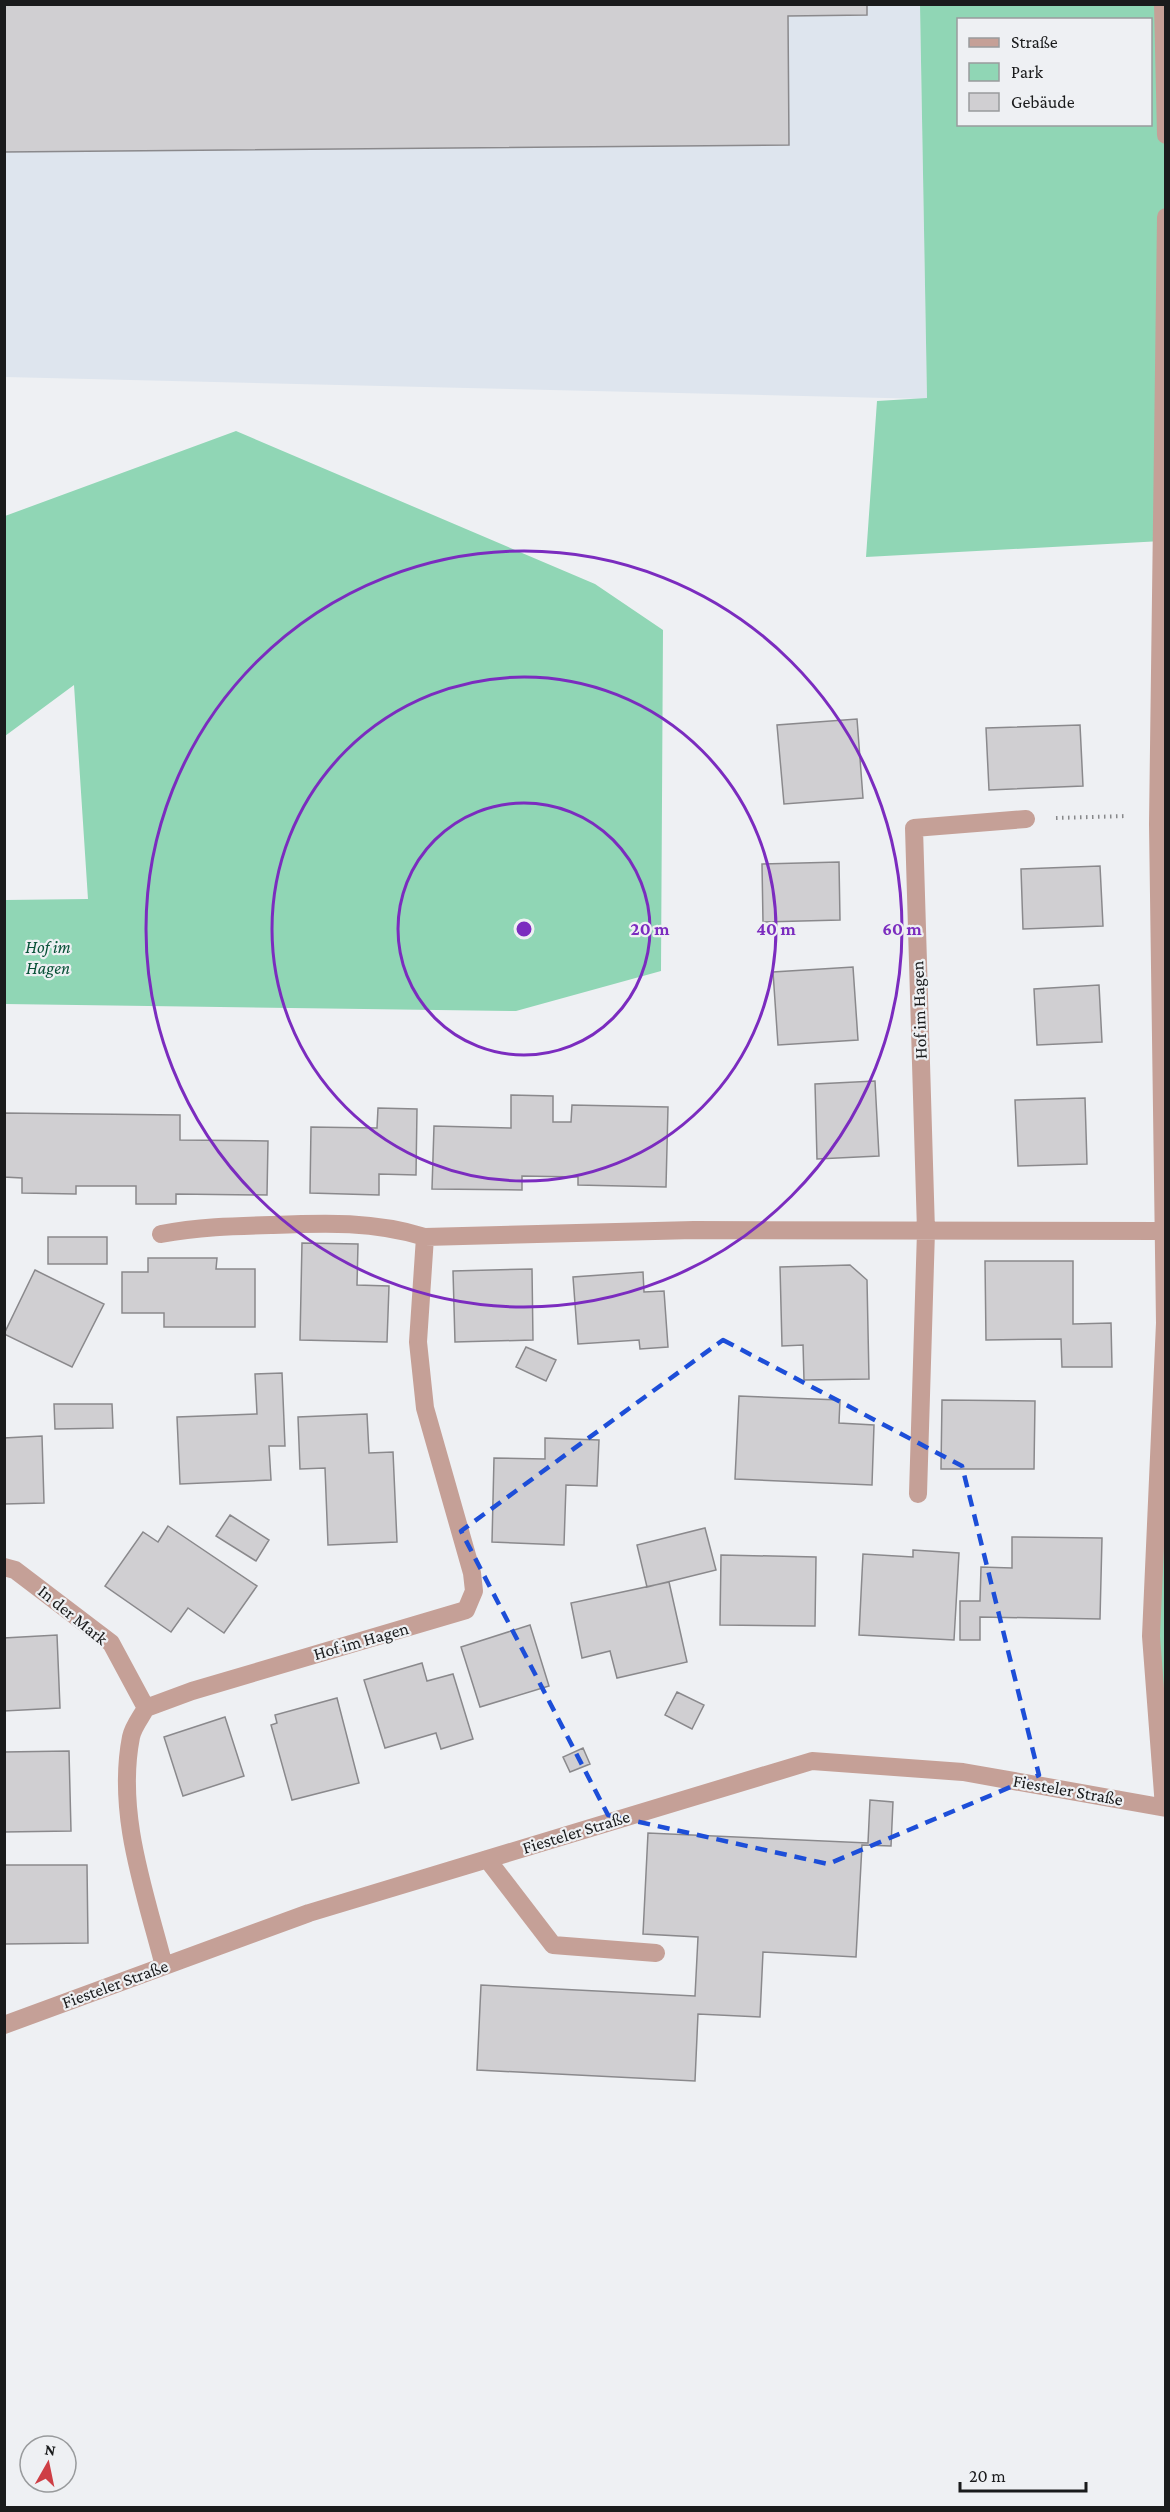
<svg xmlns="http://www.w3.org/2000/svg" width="1170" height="2512" font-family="'Crimson Pro',serif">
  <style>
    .built { fill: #dee5ee }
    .green { fill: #90d6b5; fill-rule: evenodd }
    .building { fill: #d0cfd2; stroke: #8a898c; stroke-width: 1.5 }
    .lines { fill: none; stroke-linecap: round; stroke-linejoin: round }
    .path { stroke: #87888a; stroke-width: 4; stroke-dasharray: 1.5 4.5; stroke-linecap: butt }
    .minor { stroke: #c5a097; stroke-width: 18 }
    .marked { fill: none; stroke: #1d4ed8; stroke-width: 4.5; stroke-dasharray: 12 8; stroke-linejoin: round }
    .ring { fill: none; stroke: #7b2cbf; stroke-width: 3 }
    .labels { text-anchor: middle; stroke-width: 4.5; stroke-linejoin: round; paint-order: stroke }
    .park-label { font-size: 18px; font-style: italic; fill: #085137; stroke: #eef0f3 }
    .street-label { font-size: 18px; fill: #1a1b1c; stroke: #eef0f3 }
    .centre { fill: #7b2cbf; stroke: #eef0f3; stroke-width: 3 }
    .ring-label { font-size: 18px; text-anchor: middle; font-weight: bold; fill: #7b2cbf; stroke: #eef0f3; stroke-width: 4.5; stroke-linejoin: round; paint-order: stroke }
  </style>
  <rect width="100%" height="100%" fill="#eef0f3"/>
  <path class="built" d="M5,5H920L927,399L5,377Z"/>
  <path class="green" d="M920,5H1163L1166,135L1165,1808L1151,1636L1165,1323L1162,541L866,557L877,401L927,398ZM958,20H1150V124H958Z
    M236,431L595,584L663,630L661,971L516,1011L5,1004V900L88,899L74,685L5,736V516Z"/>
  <path class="building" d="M4,4H867V15L788,16L789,145L4,152Z
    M857,719L863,798L784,804L777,725Z
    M1080,725L1083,786L989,790L986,728Z
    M839,862L840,920L763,922L762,864Z
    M1100,866L1103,926L1023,929L1021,869Z
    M853,967L858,1040L778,1045L773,972Z
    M1099,985L1102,1042L1037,1045L1034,989Z
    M875,1081L879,1156L817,1159L815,1084Z
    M511,1095L553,1096V1122H571L572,1105L668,1107L666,1187L578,1185V1177L522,1176V1190L432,1189L434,1126L511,1128Z
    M1085,1098L1087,1164L1018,1166L1015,1100Z
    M378,1108L417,1109L416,1175L379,1174V1195L310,1193L311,1127L377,1128Z
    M4,1113L180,1115V1140L268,1141L267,1195L176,1194V1204H136V1186H76V1194L22,1193V1178L4,1177Z
    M48,1237H107V1264H48Z
    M302,1243L358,1244L357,1285L389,1286L387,1342L300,1340Z
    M148,1258H217L216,1269H255V1327H164V1313H122V1272H148Z
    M985,1261H1073V1324L1111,1323L1112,1367H1062L1061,1339L986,1340Z
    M850,1265L867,1280L869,1379L804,1380L803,1345L782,1346L780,1267Z
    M532,1269L533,1340L455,1342L453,1271Z
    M35,1270L104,1304L72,1367L4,1334Z
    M643,1272L644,1292L664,1291L668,1347L640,1349L639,1340L578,1344L573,1277Z
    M526,1347L556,1360L546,1381L516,1367Z
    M282,1373L285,1446H269L271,1480L180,1484L177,1417L257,1414L255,1374Z
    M739,1396L840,1400L839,1423L874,1425L872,1485L735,1479Z
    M942,1400L1035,1401L1034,1469H941Z
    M54,1404H112L113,1428L55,1429Z
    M367,1414L369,1453L393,1452L397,1542L328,1545L325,1468L300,1469L298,1417Z
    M42,1436L44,1503L4,1504V1438Z
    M545,1438L599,1440L597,1486L566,1485L564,1545L492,1542L494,1458L545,1459Z
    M230,1515L269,1540L256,1561L216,1536Z
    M168,1526L257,1586L224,1633L188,1608L171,1632L105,1586L143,1532L158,1542Z
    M705,1528L716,1570L647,1587L637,1545Z
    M1012,1537L1102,1538L1100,1619L980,1617V1640H960V1601H980L981,1567L1012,1568Z
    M913,1550L959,1553L954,1640L859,1635L863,1554L913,1557Z
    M721,1555L816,1557L815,1626L720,1625Z
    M669,1582L687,1662L617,1678L610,1651L582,1658L571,1603Z
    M530,1625L549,1686L480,1707L461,1647Z
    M57,1635L60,1708L4,1711V1638Z
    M422,1663L427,1681L453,1674L473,1739L441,1749L436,1733L385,1748L364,1680Z
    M677,1692L704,1705L692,1729L665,1715Z
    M337,1698L359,1783L292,1800L271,1725L277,1723L275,1715Z
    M225,1717L244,1776L183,1796L164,1737Z
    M583,1748L590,1764L570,1772L563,1757Z
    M69,1751L71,1831L4,1832V1752Z
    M870,1800L893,1802L891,1846L862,1845L856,1957L763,1952L760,2017L698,2014L695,2081L477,2070L481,1985L695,1996L698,1937L643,1934L648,1833L868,1843Z
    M4,1865H87L88,1943L4,1944Z"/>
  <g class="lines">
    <path class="path" d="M1056,818L1127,816"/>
    <path class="minor" d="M1163,4L1166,135
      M161,1234C197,1227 233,1226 271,1225C325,1223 373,1221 425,1237L694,1230L1162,1231
      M918,1494L926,1231L914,828L1026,819
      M4,1567L15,1570L111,1643L146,1708
      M1164,1807L1151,1636L1165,1323L1158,824L1166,217
      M487,1859L553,1945L656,1953
      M164,1966C145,1892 116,1814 131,1737C133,1727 141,1717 146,1708L192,1691L466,1610L474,1591L472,1573L425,1408L418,1342L425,1237
      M4,2025L309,1913L812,1761L963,1772L1166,1808"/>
  </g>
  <path class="marked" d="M723,1340L962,1466L1039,1775L828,1864L608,1815L461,1531Z"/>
  <g class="ring">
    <circle cx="524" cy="929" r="126"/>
    <circle cx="524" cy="929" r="252"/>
    <circle cx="524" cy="929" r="378"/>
  </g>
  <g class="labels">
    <g class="park-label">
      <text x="48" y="953">Hof im<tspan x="48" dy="21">Hagen</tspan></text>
    </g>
    <g class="street-label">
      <text transform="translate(919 1010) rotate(-92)" y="6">Hof im Hagen</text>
      <text transform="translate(73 1615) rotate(39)" y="6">In der Mark</text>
      <text transform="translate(361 1641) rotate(-16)" y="6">Hof im Hagen</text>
      <text transform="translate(1068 1790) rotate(10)" y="6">Fiesteler Straße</text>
      <text transform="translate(576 1832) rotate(-17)" y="6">Fiesteler Straße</text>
      <text transform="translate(115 1984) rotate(-20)" y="6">Fiesteler Straße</text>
    </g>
  </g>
  <circle cx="524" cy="929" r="9" class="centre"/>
  <g class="ring-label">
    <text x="650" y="935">20 m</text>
    <text x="776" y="935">40 m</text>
    <text x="902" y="935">60 m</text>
  </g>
  <rect width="1170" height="2512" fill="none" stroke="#1a1b1c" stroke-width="12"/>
  <rect x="957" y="18" width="195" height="108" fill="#eef0f3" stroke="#999b9d" stroke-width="1.5"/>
  <rect x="969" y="38" width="30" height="9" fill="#c5a097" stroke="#999b9d" stroke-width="1.5"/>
  <text x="1011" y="48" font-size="18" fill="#1a1b1c">Straße</text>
  <rect x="969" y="63" width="30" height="18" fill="#90d6b5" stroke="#999b9d" stroke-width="1.5"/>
  <text x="1011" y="78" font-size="18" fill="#1a1b1c">Park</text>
  <rect x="969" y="93" width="30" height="18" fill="#d0cfd2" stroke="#999b9d" stroke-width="1.5"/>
  <text x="1011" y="108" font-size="18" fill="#1a1b1c">Gebäude</text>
  <g transform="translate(48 2464) rotate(9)"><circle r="28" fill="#eef0f3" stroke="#999b9d" stroke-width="1.5"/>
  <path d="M0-4.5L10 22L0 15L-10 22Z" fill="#ce3e45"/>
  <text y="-9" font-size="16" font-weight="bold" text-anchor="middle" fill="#1a1b1c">N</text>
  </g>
  <path d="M960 2482v9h126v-9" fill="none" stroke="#1a1b1c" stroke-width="3"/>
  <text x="969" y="2482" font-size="18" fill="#1a1b1c" stroke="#eef0f3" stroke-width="4.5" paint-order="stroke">20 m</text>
</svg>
